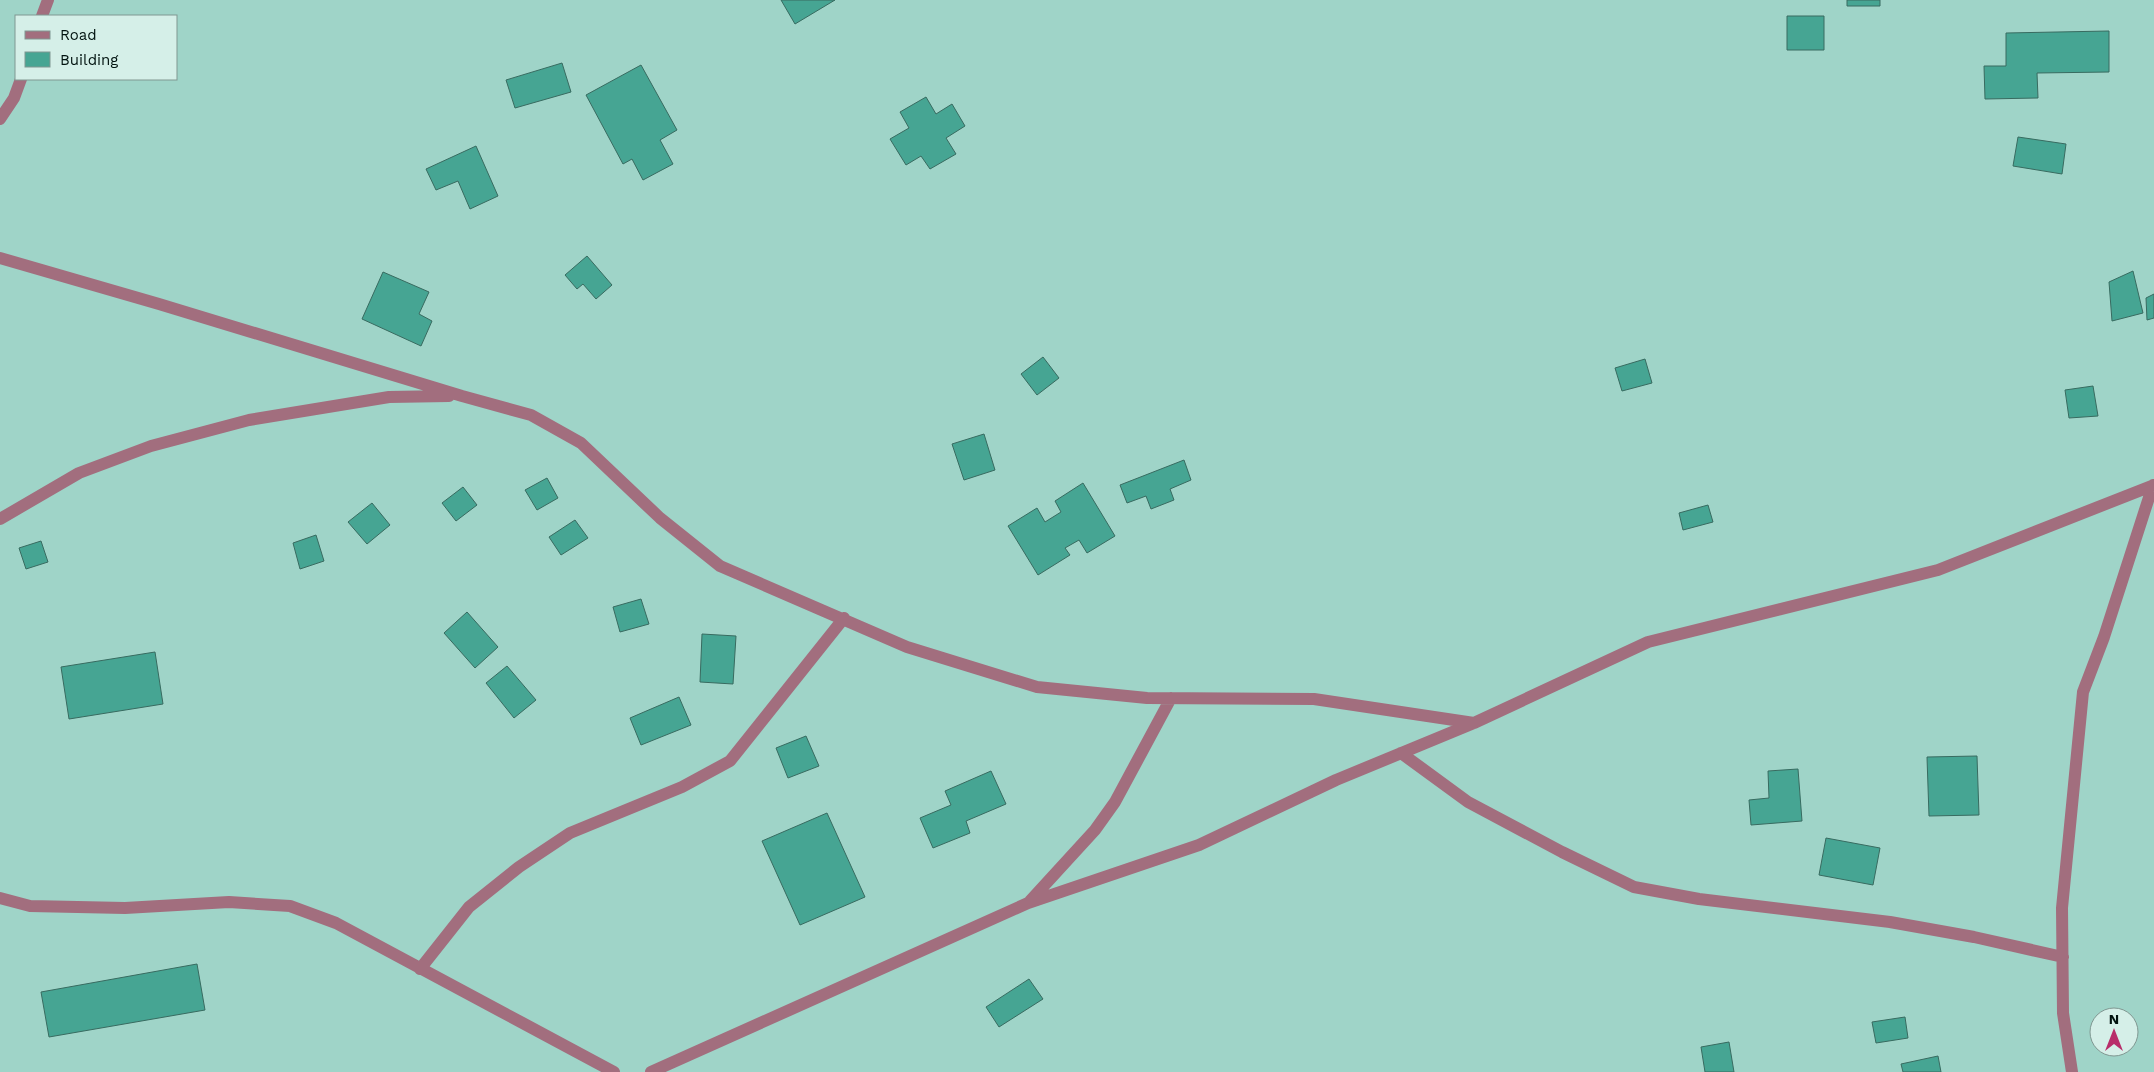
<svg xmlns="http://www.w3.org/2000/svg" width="2154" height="1072" font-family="'Work Sans',sans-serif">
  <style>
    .building { fill: #46a593; stroke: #386b60 }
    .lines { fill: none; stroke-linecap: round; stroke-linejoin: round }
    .street { stroke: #a26e7e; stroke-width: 12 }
  </style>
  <rect width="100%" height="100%" fill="#9fd4c8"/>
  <path class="building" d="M781,0H835L795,24Z
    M1847,0H1880V6H1847Z
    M1787,16H1824V50H1787Z
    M2109,31V72L2037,73L2038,98L1985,99L1984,66H2006V33Z
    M562,63L571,92L515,108L506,80Z
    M641,65L677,130L660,140L673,164L643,180L632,159L623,164L586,95Z
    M926,97L936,114L952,104L965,126L946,138L956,154L930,169L921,156L906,165L890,139L909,128L900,112Z
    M2018,137L2066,144L2062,174L2013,166Z
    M476,146L498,196L470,209L458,181L436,190L426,169Z
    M587,256L612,285L596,299L583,284L577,289L565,275Z
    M2133,271L2143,313L2112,321L2109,282Z
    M383,272L429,292L419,314L432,321L421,346L362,319Z
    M2154,294V318L2147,320L2146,298Z
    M1043,357L1059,378L1037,395L1021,374Z
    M1645,359L1652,383L1622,391L1615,368Z
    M2093,386L2098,416L2069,418L2065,390Z
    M984,434L995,470L964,480L952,444Z
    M1184,460L1191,480L1170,489L1174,500L1151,509L1146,496L1127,503L1120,485Z
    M547,478L558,498L537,510L525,490Z
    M1083,483L1115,536L1087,553L1079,540L1065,548L1070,555L1038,575L1008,526L1037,508L1045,522L1061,512L1055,501Z
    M463,487L477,505L456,521L442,503Z
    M372,503L390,525L367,544L348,522Z
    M1708,505L1713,522L1683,530L1679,513Z
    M575,520L588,538L561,555L549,537Z
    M316,535L324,561L300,569L293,543Z
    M41,541L48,562L26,569L19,548Z
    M641,599L649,624L620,632L613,607Z
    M467,612L498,647L475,668L444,633Z
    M702,634L736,636L733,684L700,682Z
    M155,652L163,704L69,719L61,667Z
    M507,666L536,700L514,718L486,683Z
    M679,697L691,725L641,745L630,718Z
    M806,736L819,766L788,778L776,748Z
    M1977,756L1979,815L1929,816L1927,757Z
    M1798,769L1802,821L1751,825L1749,800L1769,798L1768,771Z
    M991,771L1006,804L966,821L970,833L933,848L920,818L951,805L945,791Z
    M827,813L865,897L800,925L762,841Z
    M1826,838L1880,848L1873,885L1819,875Z
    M197,964L205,1010L49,1037L41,992Z
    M1029,979L1043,999L999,1027L986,1007Z
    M1905,1017L1908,1038L1876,1043L1872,1022Z
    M1729,1042L1734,1072H1705L1701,1047Z
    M1938,1056L1941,1072H1903L1901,1064Z"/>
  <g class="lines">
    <path class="street" d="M42,16L48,0
      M0,119L14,98L21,79
      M0,258L159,304L462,396L531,415L581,443L660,518L720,566L907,647L1037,687L1147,698L1314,699L1474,723
      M0,519L79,473L151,446L249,420L389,397L449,396
      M1401,753L1468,802L1562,852L1634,887L1699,899L1890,922L1974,937L2063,957
      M0,898L30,906L125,908L229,902L290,906L336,923L614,1072
      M1030,901L1095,830L1115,802L1171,698
      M420,969L469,907L519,867L570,833L682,787L730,761L844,618
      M651,1072L1028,903L1199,845L1336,780L1474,723L1648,642L1938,570L2154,485
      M2072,1072L2063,1013L2062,908L2083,692L2104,637L2153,485"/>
  </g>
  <rect x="15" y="15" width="162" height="65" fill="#d5efe8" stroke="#809791"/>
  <rect x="25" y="31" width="25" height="8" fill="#a26e7e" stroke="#809791"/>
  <text x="60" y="40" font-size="15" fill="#01120f">Road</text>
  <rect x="25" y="52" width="25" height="15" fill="#46a593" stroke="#809791"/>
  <text x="60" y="65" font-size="15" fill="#01120f">Building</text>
  <g transform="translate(2114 1032)"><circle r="24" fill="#d5efe8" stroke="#809791"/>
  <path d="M0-4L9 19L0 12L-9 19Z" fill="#b82e6a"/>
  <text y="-8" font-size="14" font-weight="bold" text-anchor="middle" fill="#01120f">N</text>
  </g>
</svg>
